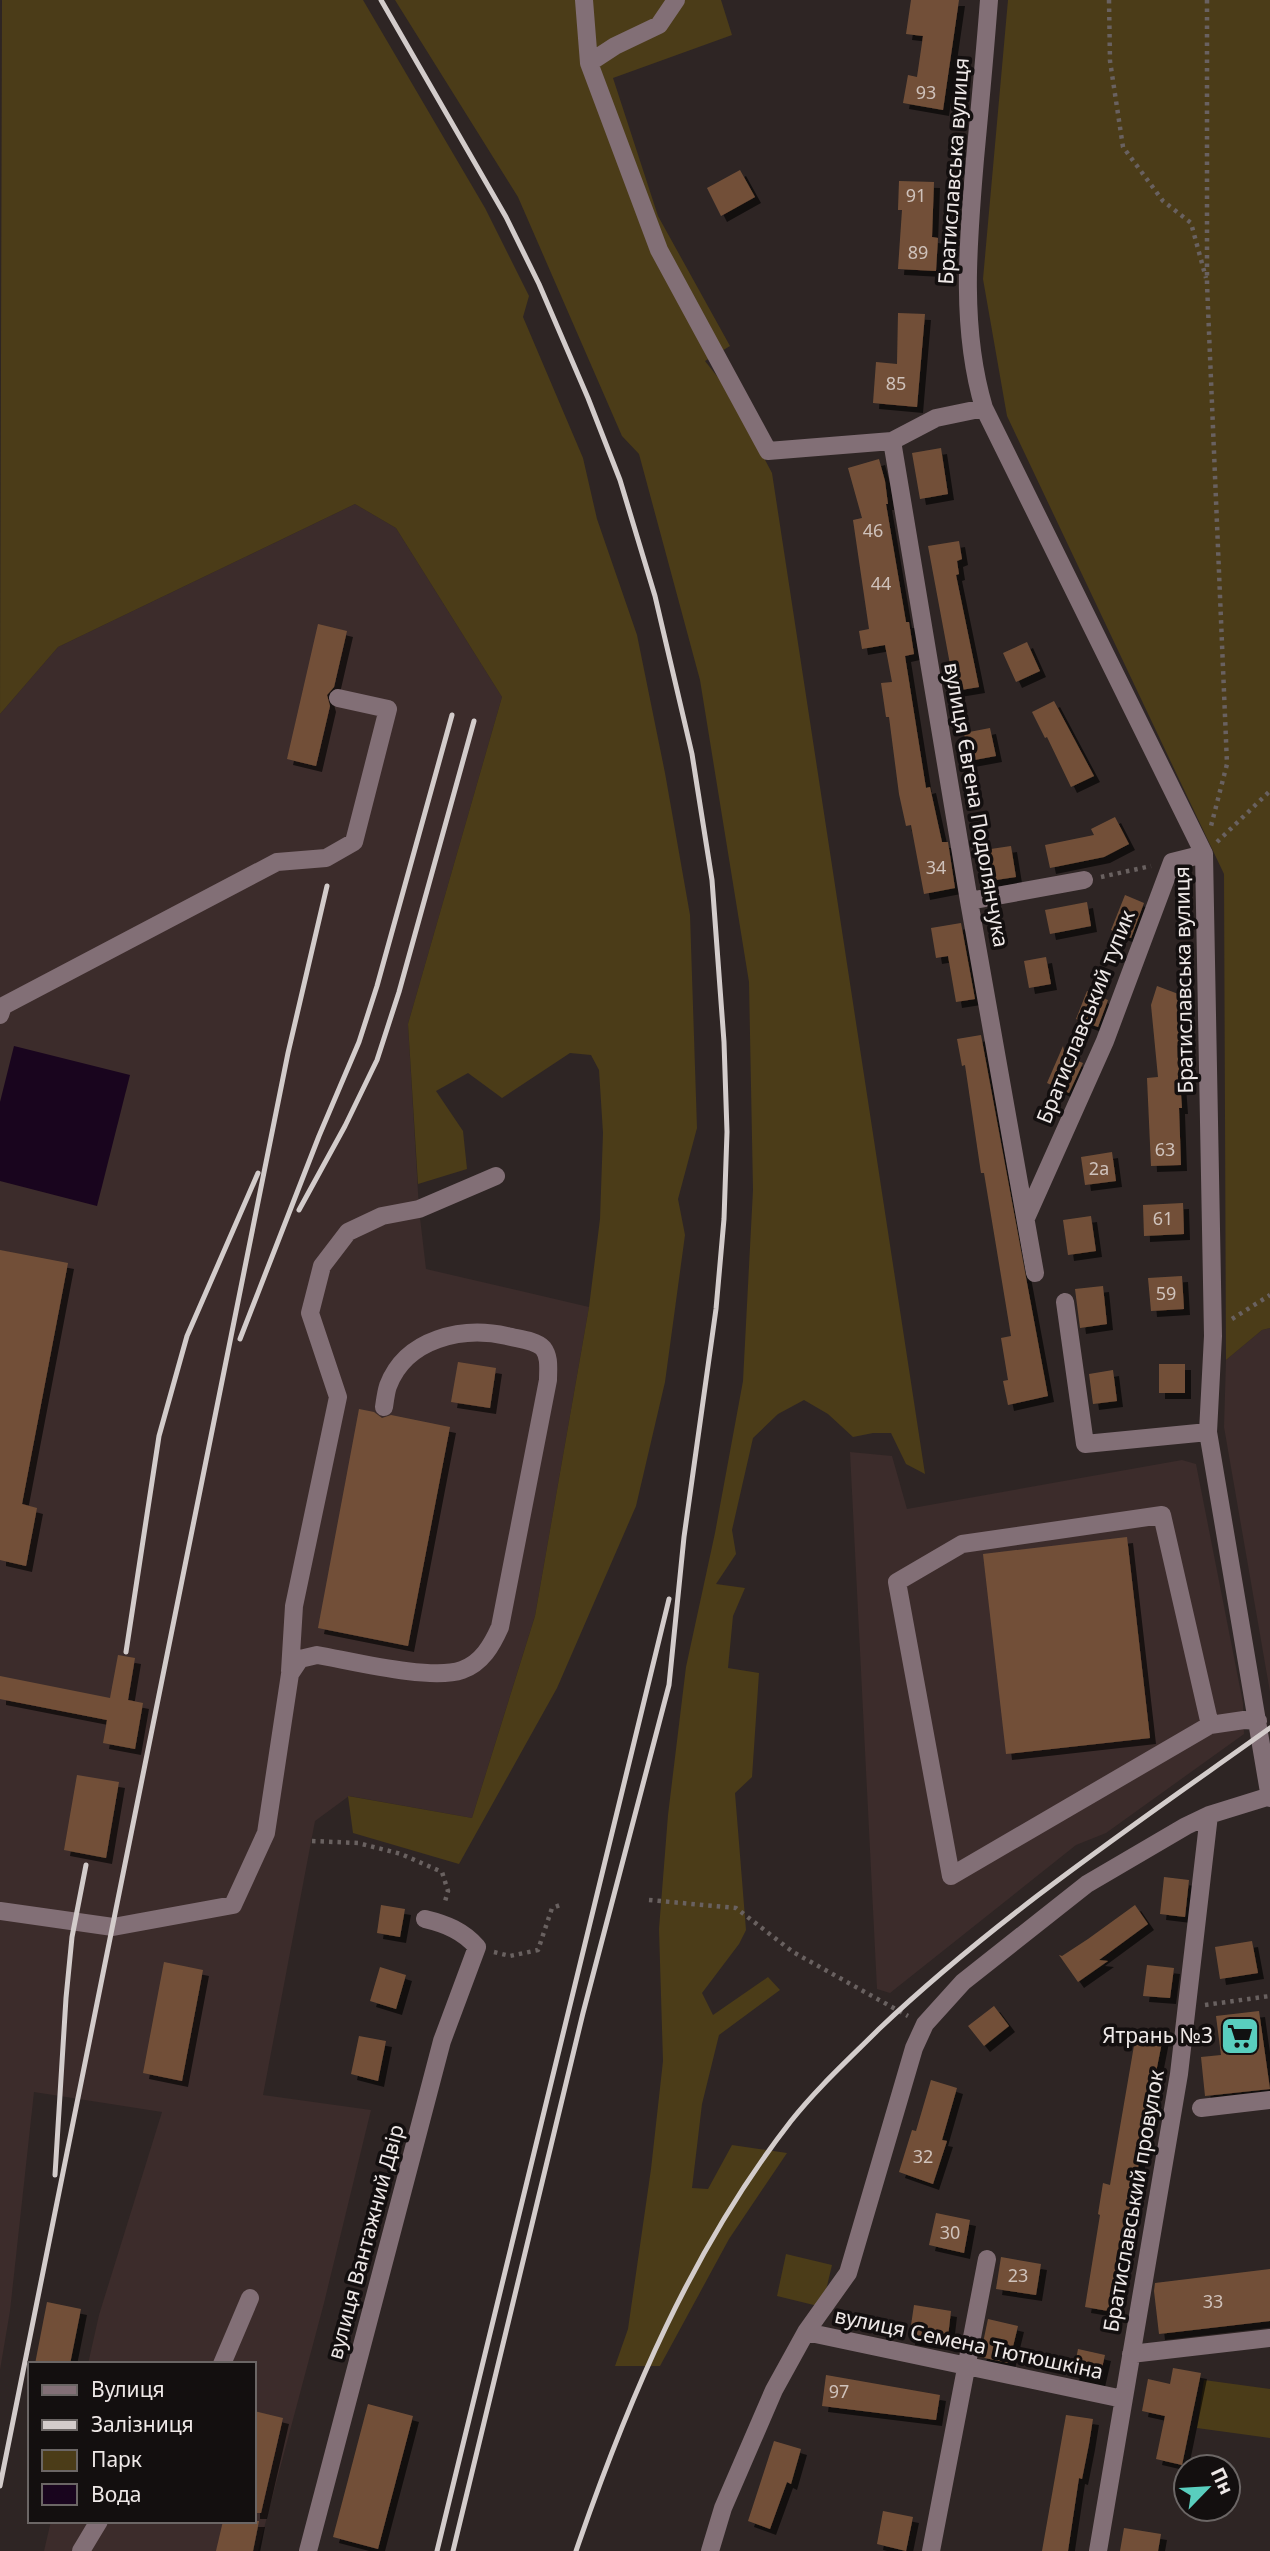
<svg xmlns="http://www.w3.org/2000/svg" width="1270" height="2551" font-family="'Noto Sans',sans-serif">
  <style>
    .built { fill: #3c2c2b }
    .green { fill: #4b3c18 }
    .water { fill: #19051e }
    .building { fill: #725038; filter: url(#shadow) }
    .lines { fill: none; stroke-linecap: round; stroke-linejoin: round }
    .path { stroke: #696160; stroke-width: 4.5; stroke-dasharray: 3.5 5; stroke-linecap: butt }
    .minor { stroke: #826f76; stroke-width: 18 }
    .rail { stroke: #d3cccb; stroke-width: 5 }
    .labels { text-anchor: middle; stroke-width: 7; stroke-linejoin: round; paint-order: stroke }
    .number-label { font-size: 18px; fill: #cfc2bb }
    .street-label { font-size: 21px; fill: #eee8e7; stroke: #130f0f }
    .poi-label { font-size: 21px; fill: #eee8e7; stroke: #130f0f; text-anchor: end }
  </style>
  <defs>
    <filter id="shadow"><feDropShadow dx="6" dy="6" stdDeviation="0" flood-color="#0009"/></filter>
  </defs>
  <rect width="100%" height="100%" fill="#2e2524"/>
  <path class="built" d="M355,504L396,528L502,697L408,1024L419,1209L426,1269L589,1307L535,1616L472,1818L349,1796L315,1821L263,2095L371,2110L324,2303L258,2551H44L51,2521H254V2364H88L99,2315L162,2112L34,2092L10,2311L0,2370V714L58,647Z
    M1270,1328V1692L1224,1427L1226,1360L1262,1330Z
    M850,1452L892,1456L907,1509L1182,1460L1196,1464L1243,1703L1244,1734L1106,1833L1076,1845L890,1993L877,1989Z"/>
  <path class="green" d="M2,0H363L485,208L529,296L523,317L583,458L597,519L637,635L665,773L690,915L697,1128L678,1199L685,1235L665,1382L636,1506L557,1688L459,1864L353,1833L348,1796L472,1818L535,1616L589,1307L600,1219L603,1133L599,1070L591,1055L570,1053L502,1098L468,1073L436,1091L463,1131L467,1169L418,1184L408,1024L502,697L396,528L355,504L58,647L0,714Z
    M395,0H721L732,35L613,78L658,216L730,346L705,361L728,390L772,473L925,1474L906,1464L891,1433H873L853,1437L828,1414L804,1400L778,1414L753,1438L732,1530L736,1554L716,1584L745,1588L733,1616L728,1668L759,1673L752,1777L735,1793L746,1930L739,1944L702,1993L713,2015L768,1977L780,1990L719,2035L702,2104L692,2188L708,2189L732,2145L787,2153L729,2239L660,2366H615L628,2329L651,2169L663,2061L659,1929L668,1815L686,1667L715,1533L743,1381L753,1190L749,982L700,680L639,454L622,436L518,197Z
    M1008,0H1270V1328L1262,1330L1226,1360L1224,874L1007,416L983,279Z
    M786,2254L832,2265L822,2307L777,2296Z
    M1204,2380L1270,2389V2438L1197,2428Z"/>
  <path class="water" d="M14,1046L130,1075L97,1206L0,1181V1102Z"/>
  <path class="building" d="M911,0H959L943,110L903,103L908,75L917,77L923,36L906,34Z
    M740,170L755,197L721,216L707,188Z
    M899,181L934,182L932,237L938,238L936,271L898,269L902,210H898Z
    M898,313L925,314L917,407L873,403L876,362L897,364Z
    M941,448L948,494L920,499L912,453Z
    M879,459L885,481L888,504H886L906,622H909L914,654L905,656L926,788L930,787L942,842H948L955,888L924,894L911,825L906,826L899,794L889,717H886L881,683L892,682L885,645L862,649L859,631L869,629L853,520L862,518L848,468Z
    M959,541L962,559L957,561L959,574L956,575L979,687L955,691L928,546Z
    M318,624L347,631L334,687L327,695L330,706L316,766L287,759Z
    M1027,642L1040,671L1016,682L1003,653Z
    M1054,701L1094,776L1071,787L1047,737L1045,738L1032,712Z
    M990,728L996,756L969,761L964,733Z
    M1115,817L1129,844L1104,857L1050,868L1045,845L1094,835L1091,829Z
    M1011,846L1016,877L989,881L984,850Z
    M1125,895L1144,903L1131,938L1111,930Z
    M1087,902L1091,926L1050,934L1045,910Z
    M961,923L975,999L956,1002L948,956L936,958L931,928Z
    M1046,957L1051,984L1029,988L1024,961Z
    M1157,986L1181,995L1179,1003L1183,1052H1178L1182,1108H1179L1181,1165L1151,1166L1147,1078L1158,1077L1151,1005Z
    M1087,991L1108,1000L1098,1027L1076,1019Z
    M981,1035L1048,1396L1008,1405L1003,1381L1008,1380L1001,1338L1011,1336L984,1173H981L965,1065L962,1066L957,1039Z
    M1063,1046L1065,1056L1083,1063L1069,1093L1047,1083Z
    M1112,1152L1116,1181L1085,1185L1081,1157Z
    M1183,1203L1184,1234L1144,1236L1143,1205Z
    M1091,1216L1096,1251L1068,1255L1063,1220Z
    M0,1250L68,1263L22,1504L37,1508L26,1566L0,1560Z
    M1182,1276L1184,1309L1151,1311L1148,1278Z
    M1103,1286L1107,1324L1080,1328L1075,1289Z
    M458,1362L496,1368L490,1408L451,1402Z
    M1159,1364H1185V1393H1159Z
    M1113,1370L1117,1401L1093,1404L1089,1374Z
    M359,1409L374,1412L382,1418L391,1415L450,1427L408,1646L318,1628Z
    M1127,1537L1150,1738L1006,1754L983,1554Z
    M118,1655L135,1658L128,1700L143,1703L135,1749L103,1743L107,1720L0,1699V1676L110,1698Z
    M77,1775L119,1782L106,1858L64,1850Z
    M1164,1877L1189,1880L1185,1917L1160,1914Z
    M381,1905L405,1909L400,1937L377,1933Z
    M1135,1905L1148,1924L1099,1960L1108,1961L1078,1982L1059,1955L1062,1956L1088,1939Z
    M1252,1941L1258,1973L1220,1979L1215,1947Z
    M164,1962L203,1970L182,2081L143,2073Z
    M1147,1965L1174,1968L1170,1998L1143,1996Z
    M380,1967L406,1975L396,2009L370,2001Z
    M994,2006L1009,2026L984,2046L968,2026Z
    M1259,2011L1270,2089L1205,2096L1201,2057L1221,2055L1216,2016Z
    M1136,2034L1163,2037L1143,2138L1114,2312L1085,2307L1100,2215L1098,2214L1103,2183L1110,2185Z
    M359,2036L386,2041L378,2081L351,2074Z
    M931,2080L957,2088L942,2140L947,2141L933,2184L899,2172L912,2130L916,2131Z
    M936,2213L970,2220L964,2253L929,2245Z
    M1001,2257L1041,2264L1036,2295L996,2289Z
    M1270,2269V2321L1159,2334L1154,2291L1155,2283Z
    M47,2302L81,2309L70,2364H35Z
    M914,2305L951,2311L947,2345L909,2339Z
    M988,2319L1018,2326L1009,2363L980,2357Z
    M1078,2349L1105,2355L1099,2381L1073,2375Z
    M1173,2368L1201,2373L1182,2465L1156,2459L1165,2416L1142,2411L1148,2379L1170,2384Z
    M826,2375L940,2395L936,2420L822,2406Z
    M368,2404L413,2416L378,2549L333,2537Z
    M254,2411L283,2418L261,2513H254Z
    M1066,2415L1093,2419L1089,2444L1082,2479L1079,2478L1068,2551H1042Z
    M774,2441L801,2449L791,2484L787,2482L770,2529L748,2521Z
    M883,2511L913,2517L906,2551L877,2544Z
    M223,2521H259L253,2551H216Z
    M1124,2528L1161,2534L1158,2551H1120Z"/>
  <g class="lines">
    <path class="path" d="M1109,0L1110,61L1123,147L1163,201L1191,223L1206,278
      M1207,0V284L1227,764L1211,826
      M1217,842L1270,791
      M1101,877L1151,866
      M1232,1319L1270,1295
      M312,1841L358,1843L401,1854L442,1872L448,1891L444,1905
      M649,1900L736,1908L793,1952L908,2016
      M494,1952L510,1956L538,1950L552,1908L563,1904
      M1205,2005L1270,1996"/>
    <path class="minor" d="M584,0L589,63
      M676,0L659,25L615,46L589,63L659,250L768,451L892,441
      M989,0C985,53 980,106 975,159C968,242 960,328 984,408L1204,854L1213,1336L1208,1432L1270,1798
      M984,408L936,418L892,441L969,901L1035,1273
      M969,901L1084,880
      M0,1015L3,1006L277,862L326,858L354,842L388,709L338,698
      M1026,1218L1105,1041L1172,862L1204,854
      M1065,1302L1085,1444L1208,1432
      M290,1671L294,1606L338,1397L310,1313L322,1266L348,1232L382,1216L419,1209L496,1176
      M1210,1725L1162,1515L962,1544L897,1582L951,1876L1210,1725L1244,1720L1258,1721
      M0,1911L113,1927L233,1905L266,1833L290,1674L300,1659L317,1655C352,1661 431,1681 462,1670C482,1663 492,1645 500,1627L548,1380C548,1369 550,1357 543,1348C535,1340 518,1339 507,1336C463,1326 406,1338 388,1386C386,1392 385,1400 384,1407
      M1201,2108L1270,2100
      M806,2332L1123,2399
      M1131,2354L1270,2338
      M222,2364L250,2298
      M81,2551L99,2521
      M308,2551L442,2041L477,1947C463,1931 446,1924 425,1919
      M710,2551L723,2508L774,2390L806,2332L848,2273L914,2048L925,2024L963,1982L1087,1884L1186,1826L1209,1815L1270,1796
      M931,2551L987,2259
      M1098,2551L1179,2074L1209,1815"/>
    <path class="rail" d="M381,0L506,217L539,284L588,398L620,480L655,596L692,754L712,880L724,1042L727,1132L724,1219L716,1309L684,1537L669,1685L583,2013L453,2551
      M299,1210L345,1126L377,1060L399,992L474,721
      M240,1339L319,1136L359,1042L377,986L452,715
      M126,1652L159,1436L187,1336L258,1173
      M55,2175L66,1998L72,1937L86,1865
      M0,2486L288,1053L327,886
      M437,2551L669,1599
      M576,2551C628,2400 692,2248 791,2121C817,2088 849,2059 879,2029C997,1917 1137,1823 1270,1728"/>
  </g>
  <defs>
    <g id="supermarket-square" transform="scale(2.0125)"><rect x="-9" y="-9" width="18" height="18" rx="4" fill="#59cebe" stroke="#130f0f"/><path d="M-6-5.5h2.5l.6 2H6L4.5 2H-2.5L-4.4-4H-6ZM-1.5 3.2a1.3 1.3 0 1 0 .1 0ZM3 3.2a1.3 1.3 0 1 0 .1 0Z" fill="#111"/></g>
  </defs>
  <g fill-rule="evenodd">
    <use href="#supermarket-square" x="1240" y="2036"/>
  </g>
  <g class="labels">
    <g class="number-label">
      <text x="926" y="99">93</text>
      <text x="916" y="202">91</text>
      <text x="918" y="259">89</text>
      <text x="896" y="390">85</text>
      <text x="873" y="537">46</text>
      <text x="881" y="590">44</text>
      <text x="936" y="874">34</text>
      <text x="1165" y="1156">63</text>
      <text x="1099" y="1175">2а</text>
      <text x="1163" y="1225">61</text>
      <text x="1166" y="1300">59</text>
      <text x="923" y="2163">32</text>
      <text x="950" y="2239">30</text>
      <text x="1018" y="2282">23</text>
      <text x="1213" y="2308">33</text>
      <text x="839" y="2398">97</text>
    </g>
    <g class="street-label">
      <text transform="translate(954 171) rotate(-86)" y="7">Братиславська вулиця</text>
      <text transform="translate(976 805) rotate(80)" y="7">вулиця Євгена Подолянчука</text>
      <text transform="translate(1184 980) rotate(-91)" y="7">Братиславська вулиця</text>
      <text transform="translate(1086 1017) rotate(-68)" y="7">Братиславський тупик</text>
      <text transform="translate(1134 2201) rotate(-80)" y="7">Братиславський провулок</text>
      <text transform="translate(366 2242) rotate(-75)" y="7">вулиця Вантажний Двір</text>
      <text transform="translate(969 2344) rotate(12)" y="7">вулиця Семена Тютюшкіна</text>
    </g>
    <g class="poi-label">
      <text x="1213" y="2043">Ятрань №3</text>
    </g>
  </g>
  <rect x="28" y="2362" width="228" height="161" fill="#130f0f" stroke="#6b6665" stroke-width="2"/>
  <rect x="42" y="2385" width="35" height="10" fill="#826f76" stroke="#6b6665" stroke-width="2"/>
  <text x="91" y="2397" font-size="21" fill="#eee8e7">Вулиця</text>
  <rect x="42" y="2420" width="35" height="10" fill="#d3cccb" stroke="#6b6665" stroke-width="2"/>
  <text x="91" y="2432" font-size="21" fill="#eee8e7">Залізниця</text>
  <rect x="42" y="2450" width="35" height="21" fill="#4b3c18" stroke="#6b6665" stroke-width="2"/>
  <text x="91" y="2467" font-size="21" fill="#eee8e7">Парк</text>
  <rect x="42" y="2484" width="35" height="21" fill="#19051e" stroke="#6b6665" stroke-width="2"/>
  <text x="91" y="2502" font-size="21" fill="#eee8e7">Вода</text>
  <g transform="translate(1207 2488) rotate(65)"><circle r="33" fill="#130f0f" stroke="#6b6665" stroke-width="2"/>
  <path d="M0-5L12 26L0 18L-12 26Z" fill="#59cebe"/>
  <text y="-10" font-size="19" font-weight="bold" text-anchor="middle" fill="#eee8e7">Пн</text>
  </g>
</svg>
